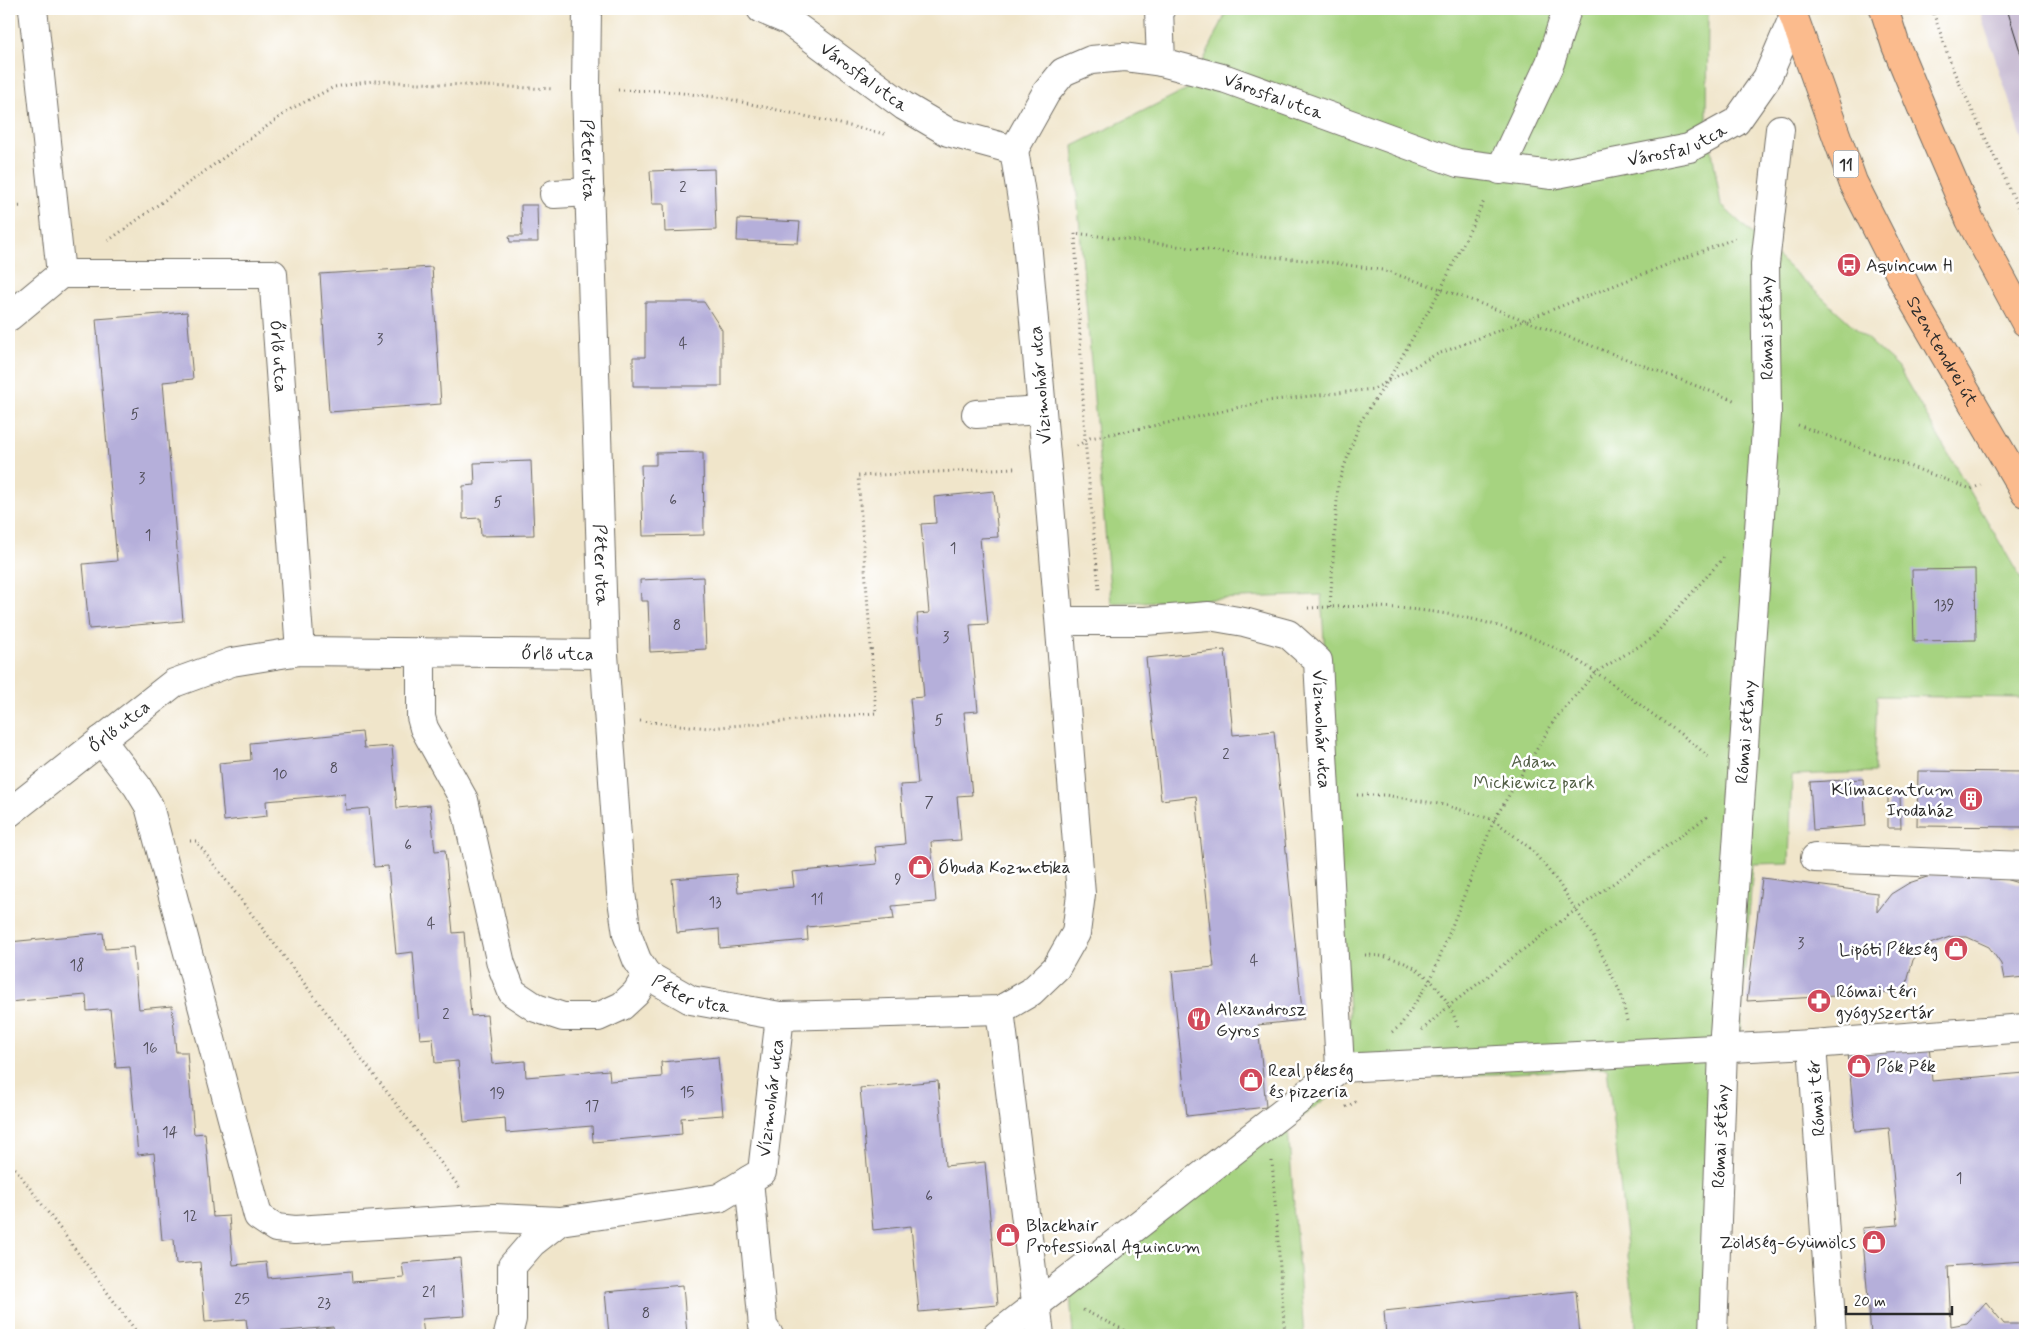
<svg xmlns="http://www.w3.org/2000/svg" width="2034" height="1344" font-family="Mynerve,sans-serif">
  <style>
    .industrial { fill: #cbbfd5 }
    .green { fill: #a6d380; stroke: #687f56 }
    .building { fill: #b5afda }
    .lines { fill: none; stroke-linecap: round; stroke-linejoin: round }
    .minor-casing { stroke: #706c63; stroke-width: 30 }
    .major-casing { stroke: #706c63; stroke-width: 30 }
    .path { stroke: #706c63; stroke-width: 3; stroke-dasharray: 1 4; stroke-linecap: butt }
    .minor { stroke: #fff; stroke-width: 28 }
    .major { stroke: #fbbb8d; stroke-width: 28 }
    .tram { stroke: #2b2b2b; stroke-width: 1 }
    .labels { text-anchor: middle; stroke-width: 5; stroke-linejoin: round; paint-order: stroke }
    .number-label { font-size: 15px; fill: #4e4c57 }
    .shield { fill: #fff; stroke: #6b6b6b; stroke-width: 1 }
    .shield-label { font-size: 16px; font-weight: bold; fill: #2b2b2b }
    .street-label { font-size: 18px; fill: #2b2b2b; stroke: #fff }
    .poi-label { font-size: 18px; fill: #2b2b2b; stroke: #fff; text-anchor: start }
    .park-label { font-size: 18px; fill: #505d44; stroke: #fff }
  </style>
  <rect width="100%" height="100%" fill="#fff"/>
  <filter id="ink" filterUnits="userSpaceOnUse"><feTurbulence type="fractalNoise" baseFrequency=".02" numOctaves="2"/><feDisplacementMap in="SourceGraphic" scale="10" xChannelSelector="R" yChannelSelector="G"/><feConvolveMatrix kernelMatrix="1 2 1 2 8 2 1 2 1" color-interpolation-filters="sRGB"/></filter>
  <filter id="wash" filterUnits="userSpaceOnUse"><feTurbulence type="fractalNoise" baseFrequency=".0096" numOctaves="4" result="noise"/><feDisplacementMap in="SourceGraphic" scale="20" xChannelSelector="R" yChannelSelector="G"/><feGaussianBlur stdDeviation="1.12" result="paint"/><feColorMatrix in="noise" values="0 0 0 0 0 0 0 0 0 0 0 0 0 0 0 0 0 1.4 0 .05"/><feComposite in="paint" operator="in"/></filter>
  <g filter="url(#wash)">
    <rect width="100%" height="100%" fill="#f0e5ca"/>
    <path class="industrial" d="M1980,9H2025V147L1983,22Z"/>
    <path class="green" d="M1228,9H1708L1707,121L1721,205L1898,367L2025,586V698L1877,696L1874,772L1792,775L1789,863L1753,864L1740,1032L1721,1033L1708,1335H1637L1607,1068L1347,1082L1288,1128L1304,1335H1073L1070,1293L1352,1055L1321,595L1111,603L1073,146L1191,87Z"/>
    <g id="blocks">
      <path class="building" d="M714,169L716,230L665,232L664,204H652L650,171Z
        M521,205H537L538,242H510L509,236H522Z
        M738,219L800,222L798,243L737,241Z
        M432,267L441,404L329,412L320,274Z
        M645,302H704L722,330V386H633V357H645Z
        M187,312L193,379L163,382L183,621L89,629L83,564L117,561L96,319Z
        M703,452L704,535L643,536L641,465H656V453Z
        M531,461L534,535L481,536L480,518L463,519V486L475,485L474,463Z
        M994,491L998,537L980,538L988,624L970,625L978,711L964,712L972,795L957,796L961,840L931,842L936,902L892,906L894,919L807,927L808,940L720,948L719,929L677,933L672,879L736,874L738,892L794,887L792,872L877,864L875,847L905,844L900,785L918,784L910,698L924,697L917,614L929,613L921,524L936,523L934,497Z
        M1975,569L1976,640L1914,641L1912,570Z
        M703,577L706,649L650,652L648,601H641L640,580Z
        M1225,650L1233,735L1274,731L1303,1020L1258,1025L1266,1107L1187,1116L1172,971L1214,967L1196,796L1161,800L1146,658Z
        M362,732L364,748L392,746L397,808L430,805L435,851L445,850L453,933L464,932L471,1016L487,1015L492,1064L525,1061L526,1077L609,1070L610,1081L662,1077L661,1062L718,1057L723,1115L681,1118L682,1134L593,1142L592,1126L506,1133L505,1118L464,1122L458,1061L435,1063L433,1038L420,1039L413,952L396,954L388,866L374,867L369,808L346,810L345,794L266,801L267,816L224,821L219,763L251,760L250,743Z
        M1918,771L2025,772V827L1917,826Z
        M1863,779L1866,826L1813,830L1810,782Z
        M1900,794L1901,828H1888V795Z
        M1988,874L2025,885V977L2004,979L2001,964L1989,947L1967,937H1950L1924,946L1913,960L1906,986V992L1747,1001L1762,878L1877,893V912L1891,894L1909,883L1933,875Z
        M103,933L105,949L133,947L139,1009L172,1006L176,1052H187L194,1134L205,1133L213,1217L229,1216L233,1265L266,1262L268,1278L351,1271L352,1282L404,1278L402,1263L460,1258L465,1316L422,1319L424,1335H334L333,1327L248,1334L246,1319L205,1322L200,1262L176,1264L174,1239L162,1240L154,1153L138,1155L130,1067L116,1068L110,1009L87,1011L86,995L9,1002V942Z
        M1929,1044L1932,1081L2025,1073V1261L1948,1266L1951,1326L1967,1323L1986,1302L2004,1324H2025V1335H1871L1862,1228L1898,1225L1889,1128L1855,1131L1848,1052Z
        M938,1081L945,1166L985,1162L998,1305L919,1312L911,1226L873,1230L860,1088Z
        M683,1285L687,1335H609L605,1292Z
        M1576,1291L1580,1335H1386L1384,1311Z"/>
    </g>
  </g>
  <g filter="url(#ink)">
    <use href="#blocks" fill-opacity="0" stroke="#706c63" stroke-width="1"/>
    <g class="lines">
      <g class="minor-casing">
        <g id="minor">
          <path d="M33,9L61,274"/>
          <path id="s1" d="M587,9L586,89L604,654L621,893L627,934L637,960L647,975L691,1000L780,1016"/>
          <path id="s2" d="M761,9L787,20L904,106L948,132L1014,150"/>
          <path d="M1159,9L1161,62"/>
          <path id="s3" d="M1014,150L1046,93L1063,72L1091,60L1124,57L1161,62L1226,79L1458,163L1552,175L1689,148L1736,122L1767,78L1793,18"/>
          <path d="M1500,170L1550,63L1567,9"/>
          <path d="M554,194L590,192"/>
          <path id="s4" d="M9,317L61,274H273L300,651"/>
          <path d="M976,414L1042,410"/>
          <path id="s5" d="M1060,621H1145L1209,616L1244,622L1288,634L1318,661L1340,1068"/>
          <path d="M421,652V717L424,728L464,800L501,964L512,992L536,1008L563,1017H598L622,1006L636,993L647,975"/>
          <path d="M101,740L137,786L149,806L258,1216L276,1228L295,1230L494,1218L560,1221"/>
          <path id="s6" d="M9,813L174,683L232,662L300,651L604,654"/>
          <path d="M1815,858L2025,866"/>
          <path d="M1000,1010L1040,1335"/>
          <path d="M1340,1068L1812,1044"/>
          <path d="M749,1180L763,1326L769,1335"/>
          <path id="s7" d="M508,1335L512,1319V1266L532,1243L560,1221L719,1198L762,1172L780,1016L1000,1010L1031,992L1056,968L1076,933L1081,894L1047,467L1025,219L1014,150"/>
          <path d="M997,1335L1340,1068"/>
          <path id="s8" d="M1713,1335L1723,1049L1767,414L1765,264L1780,129"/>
          <path d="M1832,1335L1812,1044L2025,1028"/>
        </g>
      </g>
      <g class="major-casing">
        <g id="major">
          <path id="s9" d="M1791,9L1853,182L1915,304L2025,493"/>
          <path d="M1884,9L1896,46L1928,123L1970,220L2025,322"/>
        </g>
      </g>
      <path class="path" d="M1932,9L1954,72L2025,221
        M618,90L665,91L724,98L885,134
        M9,207L23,206
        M108,241L291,109L334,87L373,81L554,89
        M1798,425L1971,489L1981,485
        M1077,446L1090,438L1188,419L1266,401L1374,389L1433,356L1736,238
        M1099,589L1085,440L1075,233L1223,252L1334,263L1382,270L1441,289L1527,321L1736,401
        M1330,607L1338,484L1360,422L1387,382L1441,289L1485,199
        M1308,608C1388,603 1469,610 1542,642C1581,659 1614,685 1647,710C1668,726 1692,740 1710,759
        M640,721L709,728L876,713L858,476L1015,468
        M1357,795H1385L1445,805L1494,820L1531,849L1558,882L1594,938L1621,994L1627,1021
        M190,841H196L460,1188
        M1365,955C1414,955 1445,985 1459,1030
        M1422,1030L1450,1005L1577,909L1707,817
        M1392,1032L1400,1026L1431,979L1494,820L1555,719L1596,672L1651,639L1724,557
        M1346,1107L1359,1100
        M9,1160L139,1335
        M1272,1161L1285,1335
        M1083,1310L1134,1335"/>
      <use href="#minor" class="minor"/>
      <use href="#major" class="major"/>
      <path class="tram" d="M2007,9L2025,67"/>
    </g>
  </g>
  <defs>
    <g id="bus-disc" transform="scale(1.25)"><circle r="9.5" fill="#d1495b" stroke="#fff"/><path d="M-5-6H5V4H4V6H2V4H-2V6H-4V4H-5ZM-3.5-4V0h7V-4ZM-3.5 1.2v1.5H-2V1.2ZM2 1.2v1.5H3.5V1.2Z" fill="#fff"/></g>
    <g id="building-disc" transform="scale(1.25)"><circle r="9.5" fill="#d1495b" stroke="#fff"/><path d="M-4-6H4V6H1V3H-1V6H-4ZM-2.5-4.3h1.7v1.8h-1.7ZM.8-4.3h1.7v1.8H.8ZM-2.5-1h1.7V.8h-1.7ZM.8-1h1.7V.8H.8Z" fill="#fff"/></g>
    <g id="shop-disc" transform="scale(1.25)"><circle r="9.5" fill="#d1495b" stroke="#fff"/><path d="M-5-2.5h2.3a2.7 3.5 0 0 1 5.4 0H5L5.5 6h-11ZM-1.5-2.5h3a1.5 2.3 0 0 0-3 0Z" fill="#fff"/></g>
    <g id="pharmacy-disc" transform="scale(1.25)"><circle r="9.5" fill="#d1495b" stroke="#fff"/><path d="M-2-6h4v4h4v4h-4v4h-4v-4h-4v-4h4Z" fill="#fff"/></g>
    <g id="restaurant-disc" transform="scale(1.25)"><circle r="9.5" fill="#d1495b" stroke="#fff"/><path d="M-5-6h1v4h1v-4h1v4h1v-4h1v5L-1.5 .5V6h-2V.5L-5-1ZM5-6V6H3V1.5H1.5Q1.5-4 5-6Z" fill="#fff"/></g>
  </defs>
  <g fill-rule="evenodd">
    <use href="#bus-disc" x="1849" y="265"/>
    <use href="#building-disc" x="1971" y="799"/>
    <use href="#shop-disc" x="920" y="867"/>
    <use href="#shop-disc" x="1956" y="949"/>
    <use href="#pharmacy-disc" x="1819" y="1001"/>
    <use href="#restaurant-disc" x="1199" y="1019"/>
    <use href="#shop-disc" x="1859" y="1066"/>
    <use href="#shop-disc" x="1251" y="1080"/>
    <use href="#shop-disc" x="1008" y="1235"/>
    <use href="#shop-disc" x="1874" y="1242"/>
  </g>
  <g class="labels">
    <g class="number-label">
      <text x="683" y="192">2</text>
      <text x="380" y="344">3</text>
      <text x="683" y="348">4</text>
      <text x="135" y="419">5</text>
      <text x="142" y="483">3</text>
      <text x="673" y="505">6</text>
      <text x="498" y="507">5</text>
      <text x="148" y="540">1</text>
      <text x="953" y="553">1</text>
      <text x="1944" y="610">139</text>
      <text x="677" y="630">8</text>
      <text x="946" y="642">3</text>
      <text x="939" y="725">5</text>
      <text x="1226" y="759">2</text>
      <text x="334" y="773">8</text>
      <text x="280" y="779">10</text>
      <text x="929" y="807">7</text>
      <text x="408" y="850">6</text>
      <text x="898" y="884">9</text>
      <text x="817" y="904">11</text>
      <text x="715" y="907">13</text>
      <text x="431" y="928">4</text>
      <text x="1801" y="948">3</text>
      <text x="1254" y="965">4</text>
      <text x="77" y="970">18</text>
      <text x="446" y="1019">2</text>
      <text x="150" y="1053">16</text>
      <text x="687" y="1097">15</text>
      <text x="497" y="1098">19</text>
      <text x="592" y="1111">17</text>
      <text x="170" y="1137">14</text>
      <text x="1959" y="1183">1</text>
      <text x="929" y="1201">6</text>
      <text x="190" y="1221">12</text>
      <text x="429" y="1297">21</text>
      <text x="242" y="1304">25</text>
      <text x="324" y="1308">23</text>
      <text x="646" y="1318">8</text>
    </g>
    <rect class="shield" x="1833.5" y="150.5" width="25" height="27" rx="4"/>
    <g class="shield-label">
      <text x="1846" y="170">11</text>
    </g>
    <g class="street-label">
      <text dy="6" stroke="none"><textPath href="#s2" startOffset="124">Városfal utca</textPath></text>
      <text dy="6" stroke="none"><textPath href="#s3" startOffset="311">Városfal utca</textPath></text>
      <text dy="6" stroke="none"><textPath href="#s3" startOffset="731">Városfal utca</textPath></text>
      <text dy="6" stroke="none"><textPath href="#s1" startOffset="151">Péter utca</textPath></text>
      <text transform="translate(1766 328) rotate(-91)" y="6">Római sétány</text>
      <text dy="6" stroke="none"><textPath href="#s9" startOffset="375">Szentendrei út</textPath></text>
      <text dy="6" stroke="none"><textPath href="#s4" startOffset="362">Őrlő utca</textPath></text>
      <text transform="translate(1040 385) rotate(-95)" y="6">Vízimolnár utca</text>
      <text dy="6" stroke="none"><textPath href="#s1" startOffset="556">Péter utca</textPath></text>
      <text dy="6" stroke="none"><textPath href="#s6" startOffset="598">Őrlő utca</textPath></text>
      <text dy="6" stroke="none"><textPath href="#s6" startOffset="140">Őrlő utca</textPath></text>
      <text dy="6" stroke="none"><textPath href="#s5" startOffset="339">Vízimolnár utca</textPath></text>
      <text dy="6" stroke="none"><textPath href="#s8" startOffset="604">Római sétány</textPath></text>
      <text dy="6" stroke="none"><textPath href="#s1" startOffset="1021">Péter utca</textPath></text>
      <text dy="6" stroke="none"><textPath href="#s7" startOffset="421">Vízimolnár utca</textPath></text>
      <text transform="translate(1816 1098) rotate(-94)" y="6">Római tér</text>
      <text dy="6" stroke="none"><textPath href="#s8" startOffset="199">Római sétány</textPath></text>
    </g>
    <g class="poi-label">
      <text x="1866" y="271">Aquincum H</text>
      <text x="1954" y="795" text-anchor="end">Klímacentrum<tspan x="1954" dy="21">Irodaház</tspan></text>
      <text x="938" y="873">Óbuda Kozmetika</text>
      <text x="1938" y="955" text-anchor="end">Lipóti Pékség</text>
      <text x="1836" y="997">Római téri<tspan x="1836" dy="21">gyógyszertár</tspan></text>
      <text x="1216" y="1015">Alexandrosz<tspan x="1216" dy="21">Gyros</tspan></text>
      <text x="1876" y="1072">Pók Pék</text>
      <text x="1268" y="1076">Real pékség<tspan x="1268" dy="21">és pizzeria</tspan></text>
      <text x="1026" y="1231">Blackhair<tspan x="1026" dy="21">Professional Aquincum</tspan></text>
      <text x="1856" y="1248" text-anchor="end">Zöldség-Gyümölcs</text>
    </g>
    <g class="park-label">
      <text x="1534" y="767">Adam<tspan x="1534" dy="21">Mickiewicz park</tspan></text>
    </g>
  </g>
  <rect width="2034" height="1344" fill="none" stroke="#fff" stroke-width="30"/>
  <path d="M1846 1306v8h106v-8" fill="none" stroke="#2b2b2b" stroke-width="2.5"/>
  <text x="1854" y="1306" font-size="15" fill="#2b2b2b" stroke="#ffffff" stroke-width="4" paint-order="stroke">20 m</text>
</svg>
